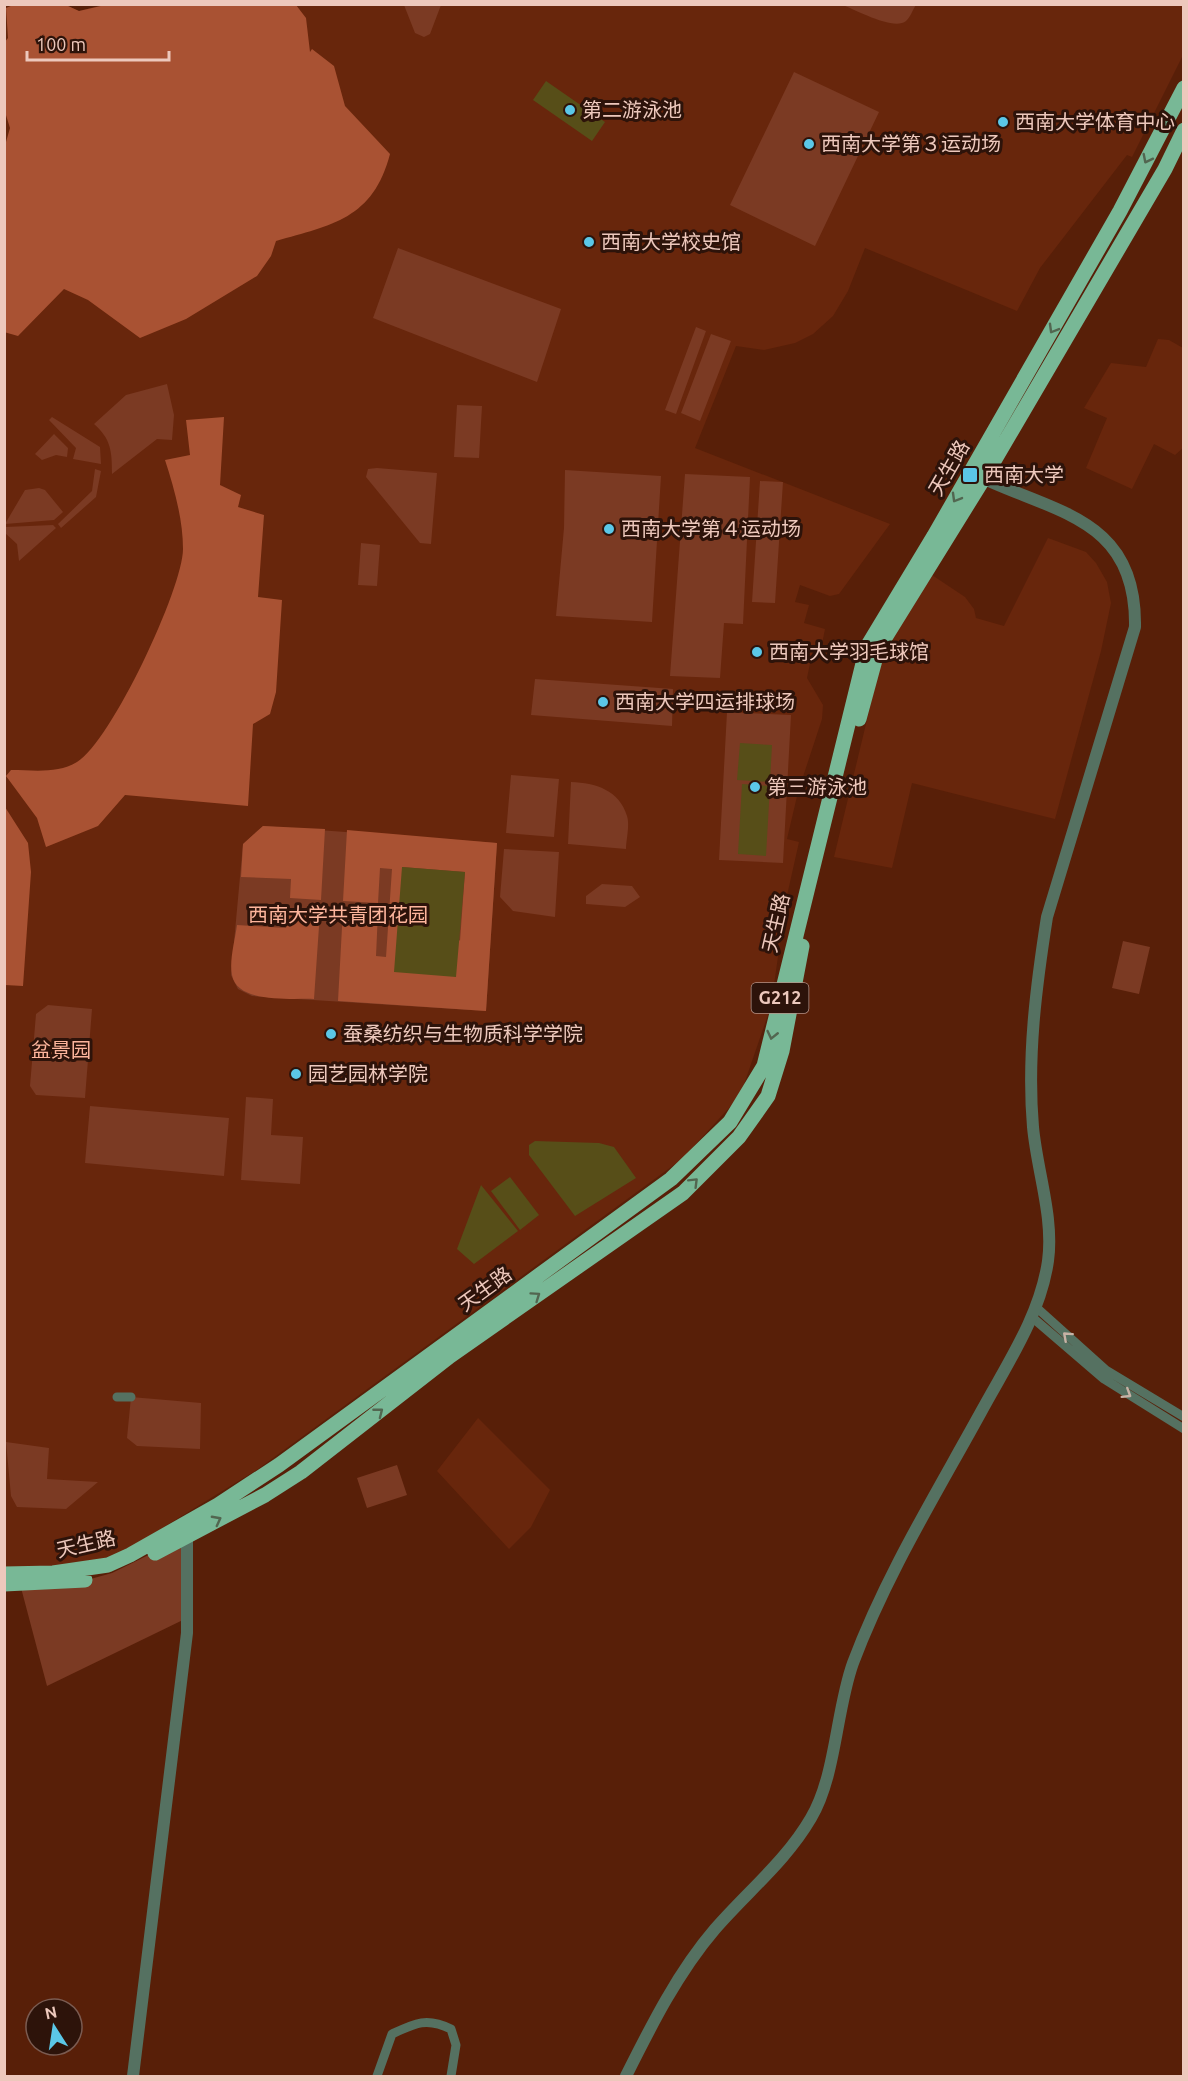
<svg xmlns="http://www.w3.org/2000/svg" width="1188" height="2081" font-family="Ubuntu,'Noto Sans SC',sans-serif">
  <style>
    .built { fill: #68260c }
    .green { fill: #7b3a23 }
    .forest { fill: #a95233; fill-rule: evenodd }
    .water { fill: #574e18 }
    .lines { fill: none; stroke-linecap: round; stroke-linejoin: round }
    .minor { stroke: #557161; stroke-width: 9 }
    .tertiary { stroke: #557161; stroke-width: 12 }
    .trunk { stroke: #78b896; stroke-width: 15 }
    .oneway { stroke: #526650 }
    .oneway2 { stroke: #c7b2a5 }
    .poi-dot { fill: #5bc7e7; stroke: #2d130a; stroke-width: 2 }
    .labels { text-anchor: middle; stroke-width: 6; stroke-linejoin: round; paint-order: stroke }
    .shield { fill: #2d130a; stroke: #b39287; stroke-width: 1.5 }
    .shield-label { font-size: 18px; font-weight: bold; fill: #edc8bc }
    .poi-label { font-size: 20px; fill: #edc8bc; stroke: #2d130a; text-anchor: start }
    .street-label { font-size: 20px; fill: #edc8bc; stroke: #2d130a }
    .park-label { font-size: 20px; fill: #fdb59c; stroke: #2d130a }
  </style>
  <rect width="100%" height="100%" fill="#581f08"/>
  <path class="built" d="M105,4L1184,5L1183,55L1132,157L1127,155L1040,268L1017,311L865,248L848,291L833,316L813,334L795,343L764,350L736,346L695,448L890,524L839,594L830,596L800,585L795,602L809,605L804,623L825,629L821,649H813L807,678L823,705L822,719L798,792L787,839L799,842L786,900L771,1006L740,1096L682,1159L258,1469L120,1554L76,1567L4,1568V5H66L79,11Z
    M1158,339L1169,340L1183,348V448L1175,455L1154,444L1132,489L1086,468L1107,418L1084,408L1111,363L1146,367Z
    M1048,538L1086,552L1096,563L1107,582L1111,603L1101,651L1055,819L912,783L892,868L834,857L884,649L929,573L965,597L974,609L976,618L1004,626Z
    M478,1418L550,1490L531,1527L509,1549L437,1471Z"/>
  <path class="green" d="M404,5H441L430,34L424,37L415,33Z
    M843,5L916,4V5C913,9 910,18 906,21C894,31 856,10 843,5Z
    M794,72L879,112L815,246L730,205Z
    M398,248L561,309L537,382L373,318Z
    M696,327L706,331L676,414L665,410Z
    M711,334L731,341L700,421L681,413Z
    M167,384L174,415L172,440L157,439L112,474C112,451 111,439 94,424L126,395Z
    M457,405L482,406L479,458L454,457Z
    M52,417L100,447L101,464L73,459L76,448L49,420Z
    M54,434L68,448L67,457L56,455L42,460L35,454Z
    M377,468L437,473L431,544L420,543L366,477L368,469Z
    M95,469L101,471L96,497L61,528L58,524L92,491Z
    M565,470L661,476L652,622L556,616L564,528Z
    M685,474L750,477L743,624L724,623L720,678L670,676Z
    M760,481L783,482L775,603L752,602Z
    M39,488L45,490L63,512L54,520L5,524L25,490Z
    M53,525L56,528L19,561L17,544L5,533V527Z
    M361,543L380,545L377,586L358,585Z
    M535,679L673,689L672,726L531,715Z
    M727,712L791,715L783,863L719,860Z
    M511,775L559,779L554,837L506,833Z
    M571,782C596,783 619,790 627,816C630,825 626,840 626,849L568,844Z
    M263,826L497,843L486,1011L252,996L238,989L231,975L243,844Z
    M504,849L559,852L555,917L513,911L500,897Z
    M602,884L632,886L640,897L625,907L586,904V896Z
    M1123,941L1150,947L1139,994L1112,988Z
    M48,1005L92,1009L85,1098L36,1095L30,1086L36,1014Z
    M246,1097L273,1099L271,1135L303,1137L300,1184L241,1180Z
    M90,1106L229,1118L224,1176L85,1163Z
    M131,1397L201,1403L200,1449L137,1446L127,1438Z
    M6,1442L49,1448L47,1479L98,1482L66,1509L17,1507L11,1496Z
    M397,1465L407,1495L367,1508L357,1478Z
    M187,1536V1618L47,1686L20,1584L87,1580L112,1573Z"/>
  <path class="forest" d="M105,5H296L306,18L310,52L312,49L334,66L345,106L390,154C373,219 332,225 276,241L271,256L257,276L186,319L140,338L88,300L64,289L18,336L4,332V149L10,128L5,112L4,43L8,38L6,8L13,5H66L79,11Z
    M224,417L220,485L241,495L238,507L264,515L258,597L282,600L276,692L270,714L253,724L248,806L125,795L98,826L46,847L37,818L6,776L11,770C33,770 57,774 77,762C111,742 183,588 183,549C183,519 174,488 165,460L190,455L186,420Z
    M5,807L28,843L31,872L23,986L5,985Z
    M263,826L325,829L321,900L290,898L291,879L241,877L243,844Z
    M347,830L497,843L486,1011L338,1001L343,909L378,912L376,956L386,957L392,869L380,868L378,903L343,901ZM402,867L465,872L460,941Z
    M288,910L320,912L314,999C292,998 237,1004 232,975C229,961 235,940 237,925L286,928Z"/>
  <path class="water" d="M546,81L605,122L592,141L533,100Z
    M740,743L772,745L770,782L737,780Z
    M742,784L770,786L766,856L738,854Z
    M402,867L465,872L456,977L394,972Z
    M535,1141L599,1143L614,1147L636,1178L575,1216L529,1155V1145Z
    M510,1177L539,1215L520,1230L491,1191Z
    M481,1185L518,1231L474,1264L457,1249Z"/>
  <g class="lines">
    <path class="minor" d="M1037,1308L1106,1370L1184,1417
      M1033,1318L1104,1379L1184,1429
      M117,1397H131
      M377,2076L392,2034C415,2023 427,2017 451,2029L456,2045L451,2076"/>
    <path class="tertiary" d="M133,2076L187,1633V1536
      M626,2076C651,2026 678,1972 715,1929C748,1891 786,1861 811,1818C836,1776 836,1710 853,1663C886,1575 936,1494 981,1412C1007,1364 1040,1316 1048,1261C1054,1217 1037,1171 1033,1127C1027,1057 1036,987 1047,917L1135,627C1137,517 1054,513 976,475"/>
    <path class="trunk" d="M859,719L878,649L984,478L1165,169L1184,130
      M155,1553L265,1495L301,1472L450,1356L683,1193L739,1137L768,1096L782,1051L802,946
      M4,1574L53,1573L108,1565L130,1555L218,1505L279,1465L671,1179L730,1122L764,1066L867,647L934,536L1120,211L1184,88
      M4,1584L85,1580"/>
  </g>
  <defs><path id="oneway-chevron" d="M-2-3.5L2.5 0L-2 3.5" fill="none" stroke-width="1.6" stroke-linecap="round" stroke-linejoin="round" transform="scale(1.5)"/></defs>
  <g class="oneway">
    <use href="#oneway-chevron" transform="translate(1147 159) rotate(117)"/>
    <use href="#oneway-chevron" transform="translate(1053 329) rotate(120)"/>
    <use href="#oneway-chevron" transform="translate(956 498) rotate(120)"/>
    <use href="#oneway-chevron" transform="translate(772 1035) rotate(103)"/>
    <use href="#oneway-chevron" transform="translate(694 1182) rotate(-45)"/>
    <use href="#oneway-chevron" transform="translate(536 1296) rotate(-35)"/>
    <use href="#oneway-chevron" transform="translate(379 1412) rotate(-38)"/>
    <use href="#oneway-chevron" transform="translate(217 1520) rotate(-28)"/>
  </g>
  <g class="oneway2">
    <use href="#oneway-chevron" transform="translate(1067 1336) rotate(-138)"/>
    <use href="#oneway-chevron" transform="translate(1127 1394) rotate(32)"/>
  </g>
  <g class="poi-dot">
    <circle cx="570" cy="110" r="6"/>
    <circle cx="1003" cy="122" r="6"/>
    <circle cx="809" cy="144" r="6"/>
    <circle cx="589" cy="242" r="6"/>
    <rect x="962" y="467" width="16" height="16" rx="3"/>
    <circle cx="609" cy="529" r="6"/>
    <circle cx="757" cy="652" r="6"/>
    <circle cx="603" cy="702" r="6"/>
    <circle cx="755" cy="787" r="6"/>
    <circle cx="331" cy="1034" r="6"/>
    <circle cx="296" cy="1074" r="6"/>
  </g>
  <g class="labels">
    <rect class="shield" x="751.5" y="983" width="57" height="30" rx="4.5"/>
    <g class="shield-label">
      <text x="780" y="1004">G212</text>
    </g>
    <g class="poi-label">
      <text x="582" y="117">第二游泳池</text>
      <text x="1015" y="129">西南大学体育中心</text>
      <text x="821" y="151">西南大学第３运动场</text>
      <text x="601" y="249">西南大学校史馆</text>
      <text x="984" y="482">西南大学</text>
      <text x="621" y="536">西南大学第４运动场</text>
      <text x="769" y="659">西南大学羽毛球馆</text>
      <text x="615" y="709">西南大学四运排球场</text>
      <text x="767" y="794">第三游泳池</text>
      <text x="343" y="1041">蚕桑纺织与生物质科学学院</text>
      <text x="308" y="1081">园艺园林学院</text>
    </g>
    <g class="street-label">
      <text transform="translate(949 468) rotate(-60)" y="7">天生路</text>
      <text transform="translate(776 923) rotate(-77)" y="7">天生路</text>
      <text transform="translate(485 1289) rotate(-36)" y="7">天生路</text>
      <text transform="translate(86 1544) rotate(-13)" y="7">天生路</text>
    </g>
    <g class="park-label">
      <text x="338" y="922">西南大学共青团花园</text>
      <text x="61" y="1057">盆景园</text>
    </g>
  </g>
  <rect width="1188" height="2081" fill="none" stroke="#edc8bc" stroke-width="12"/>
  <g transform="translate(54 2027) rotate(348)"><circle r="28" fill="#2d130a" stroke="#7a5b51" stroke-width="1.5"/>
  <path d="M0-4.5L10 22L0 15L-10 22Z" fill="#5bc7e7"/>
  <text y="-9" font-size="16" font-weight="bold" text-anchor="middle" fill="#edc8bc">N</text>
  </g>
  <path d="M27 51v9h142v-9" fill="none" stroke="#edc8bc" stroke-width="3"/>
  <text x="36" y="51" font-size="18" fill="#edc8bc" stroke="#2d130a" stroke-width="4.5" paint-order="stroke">100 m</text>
</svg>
